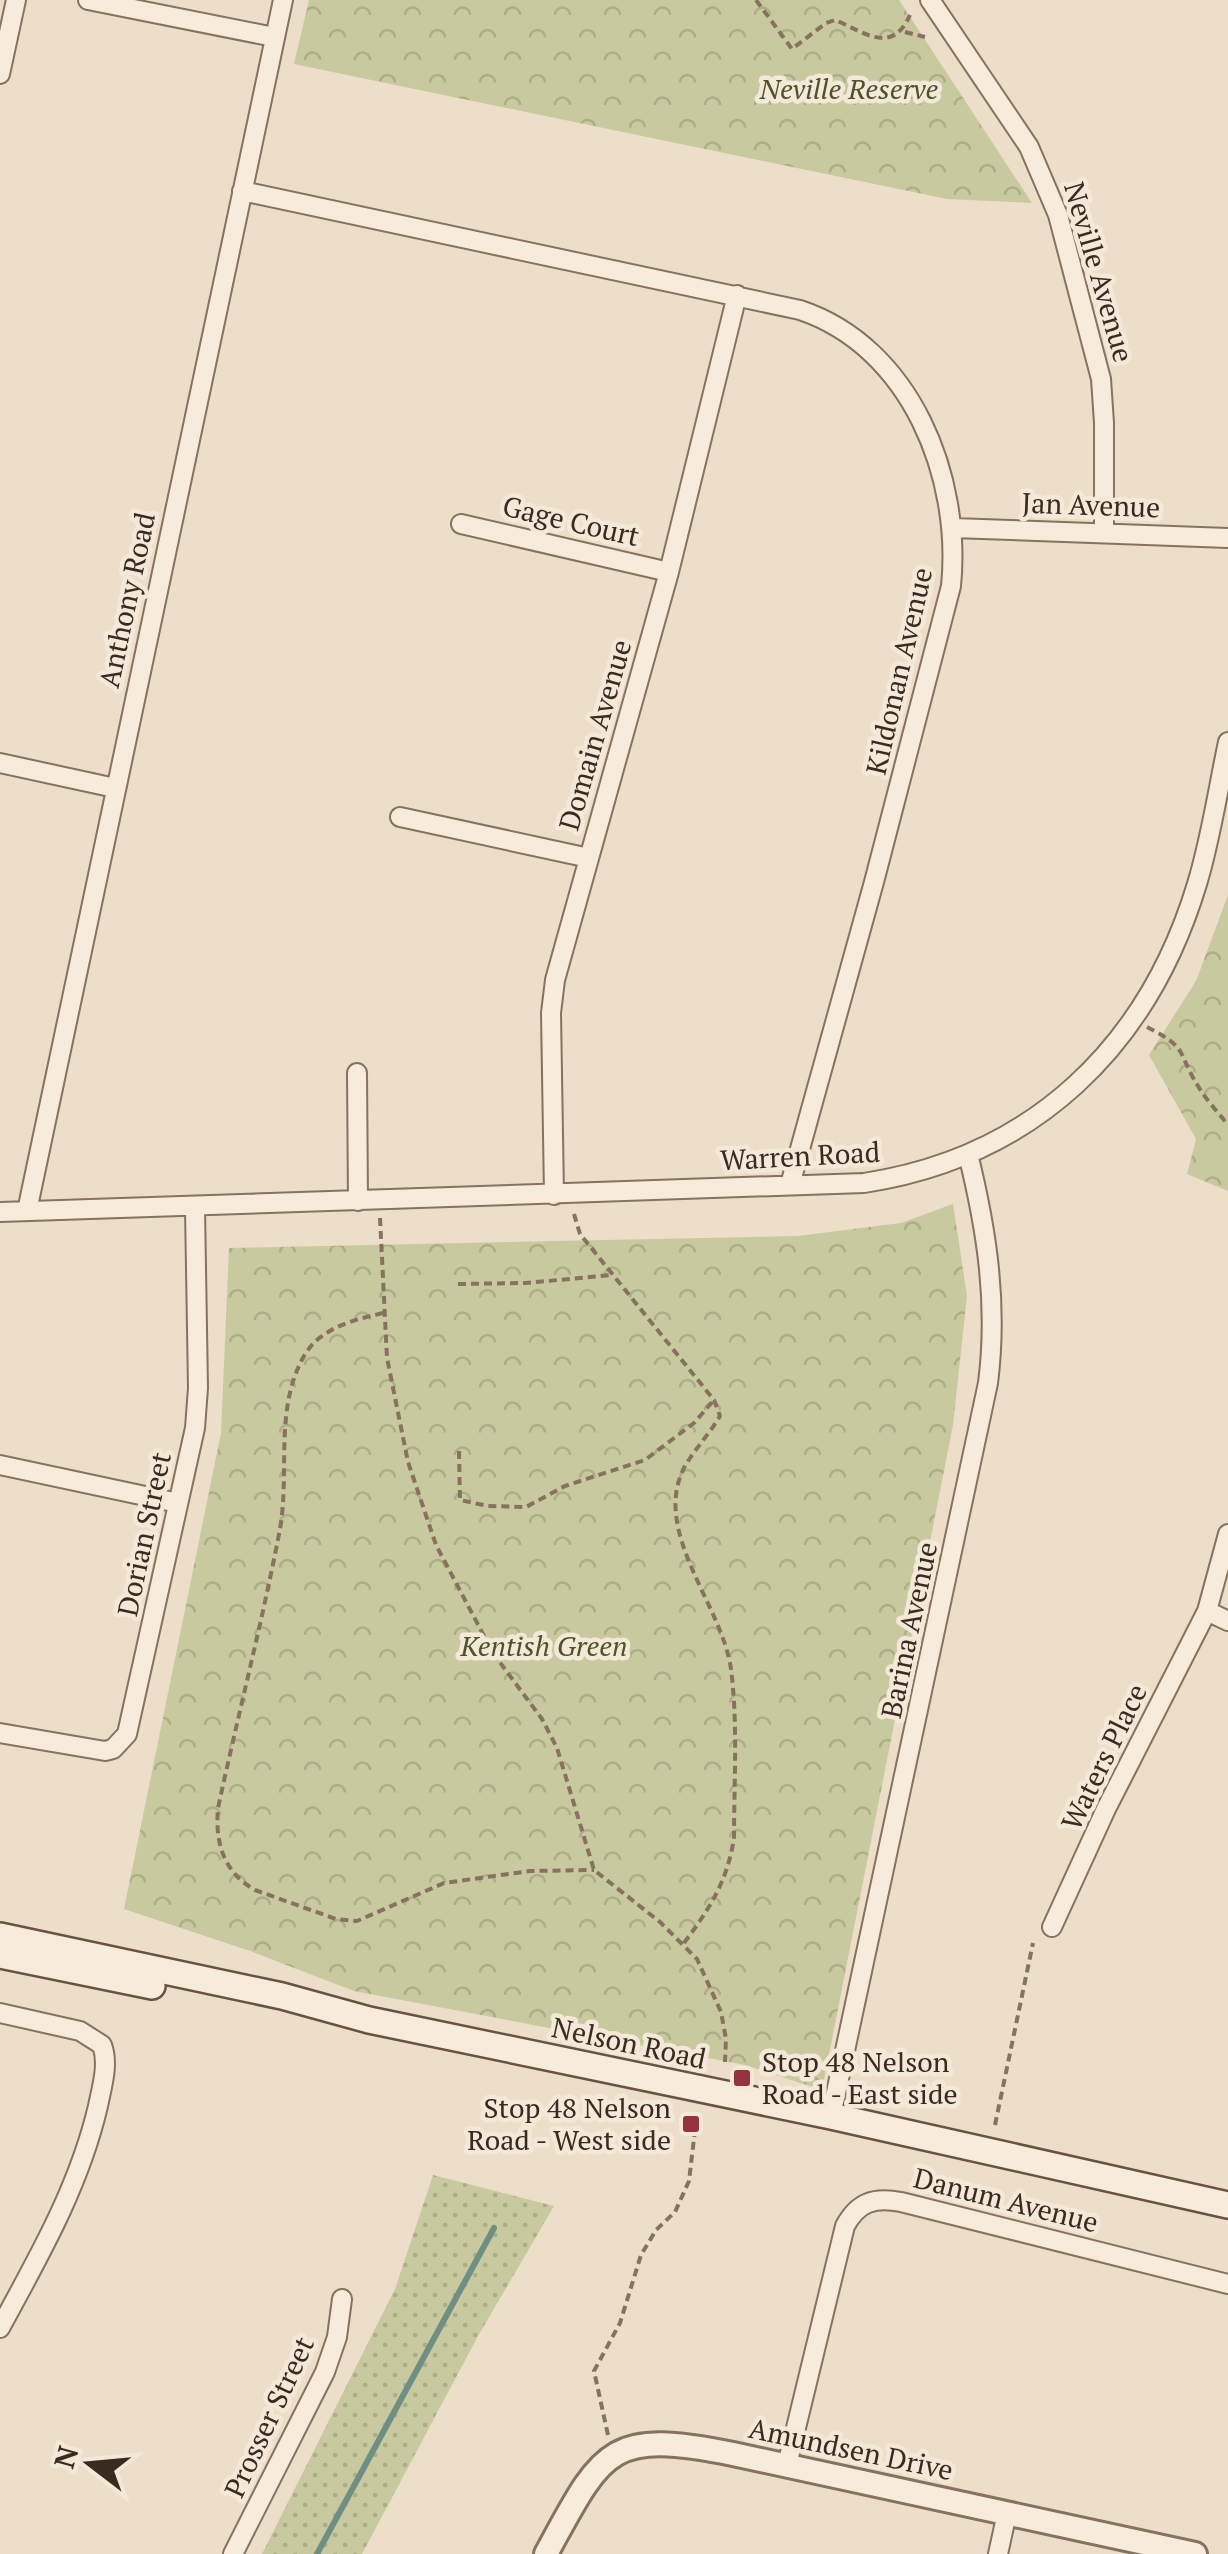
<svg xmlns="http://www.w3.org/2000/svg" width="1228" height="2554" font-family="'PT Serif',serif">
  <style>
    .grass { fill: url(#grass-dots) }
    .park { fill: url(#park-crowns) }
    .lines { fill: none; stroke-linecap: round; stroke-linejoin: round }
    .stream { stroke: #708f84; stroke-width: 6 }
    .minor-casing { stroke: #87715f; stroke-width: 22 }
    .tertiary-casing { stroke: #87715f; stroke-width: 28 }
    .secondary-casing { stroke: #695242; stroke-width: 30 }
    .path { stroke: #87715f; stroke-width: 4; stroke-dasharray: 8 5; stroke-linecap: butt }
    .minor { stroke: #f7ecdc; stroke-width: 18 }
    .tertiary { stroke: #f7ecdc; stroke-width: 22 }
    .secondary { stroke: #f7ecdc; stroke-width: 25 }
    .poi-dot { fill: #92333d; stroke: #f4e9d8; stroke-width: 4 }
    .labels { text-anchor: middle; stroke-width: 9; stroke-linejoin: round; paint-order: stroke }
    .park-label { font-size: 28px; font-style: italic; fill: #4d542a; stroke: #f4e9d8 }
    .street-label { font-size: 28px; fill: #392b21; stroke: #f4e9d8 }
    .poi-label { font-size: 28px; fill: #392b21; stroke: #f4e9d8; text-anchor: start }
  </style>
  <defs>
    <pattern id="grass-dots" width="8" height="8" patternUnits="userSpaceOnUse" patternTransform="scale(2.5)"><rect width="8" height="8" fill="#c8c99e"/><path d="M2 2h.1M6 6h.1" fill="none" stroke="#adad88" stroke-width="1.8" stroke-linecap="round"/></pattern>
    <pattern id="park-crowns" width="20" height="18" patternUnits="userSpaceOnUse" patternTransform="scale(2.5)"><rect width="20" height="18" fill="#c8c99e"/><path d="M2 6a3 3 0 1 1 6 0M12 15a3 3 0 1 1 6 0" fill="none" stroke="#adad88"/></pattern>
  </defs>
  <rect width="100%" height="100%" fill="#ecdec9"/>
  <path class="grass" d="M433,2175L554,2206L478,2336L362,2554H262L395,2289Z"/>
  <path class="park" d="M309,0H899L1032,203L947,199L294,64Z
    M1228,895V1191L1187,1174L1196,1139L1149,1055L1196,981Z
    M953,1204L967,1296L953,1425L822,2090L745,2065L354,1991L253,1952L124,1909L221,1433L229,1248L798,1236L901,1223Z"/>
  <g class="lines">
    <path class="stream" d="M317,2554L494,2228"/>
    <g class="minor-casing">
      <path id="minor" d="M88,0L274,37
        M930,0L1029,147L1058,215L1101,379L1104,423V533
        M0,74L16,0
        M242,191L800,310C911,347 962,477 951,586L874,882L790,1185
        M461,524L669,572
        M953,528L1228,538
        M0,763L115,788
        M400,817L589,858
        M357,1073L358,1201
        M554,1195L551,1013L555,980L669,572L737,295
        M27,1211L283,0
        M0,1212L864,1183C1034,1157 1148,1046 1197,884C1211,838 1218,789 1228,742
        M0,1465L178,1503
        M1207,1611L1228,1621
        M0,1733L105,1751L113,1749L127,1734L195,1428L198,1388L195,1208
        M1052,1927L1106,1809L1207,1611L1228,1534
        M0,2013L80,2031L102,2045C109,2064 102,2086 98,2106C79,2187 39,2256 0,2328
        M831,2116L988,1383C998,1304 987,1231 968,1154
        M787,2465L845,2226C858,2202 874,2197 901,2202L1228,2284
        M233,2554L325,2372L337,2337L342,2299
        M998,2554L1007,2513"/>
    </g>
    <g class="tertiary-casing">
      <path id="tertiary" d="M546,2554C603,2449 609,2429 733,2454L1195,2554"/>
    </g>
    <g class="secondary-casing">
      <path id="secondary" d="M0,1936L282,1996L369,2020L831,2116L1228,2205
        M0,1955L152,1986"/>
    </g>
    <path class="path" d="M756,0L792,49L826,23L835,20C864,32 892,56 910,15
      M905,32L925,37
      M1147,1027C1190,1049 1176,1051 1198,1086C1206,1100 1218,1112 1228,1125
      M574,1214L580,1234L714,1400L720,1416C710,1433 695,1449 685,1466C650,1531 722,1604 731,1669C738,1724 734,1783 734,1838C727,1882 710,1908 684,1943
      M380,1218L387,1358L408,1462L436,1545L493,1653L542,1719L557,1748L594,1870L660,1922L697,1959L721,2012L726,2039L725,2062
      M458,1284L526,1283L612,1275
      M383,1313C353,1320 320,1328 304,1356C274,1409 290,1472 280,1529C262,1623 238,1715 218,1808C215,1842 223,1872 255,1890L336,1919L357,1921L444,1883L530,1871L594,1870
      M459,1451L460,1500L488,1506L526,1507L565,1486L645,1460L694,1423L714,1400
      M995,2125L1033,1943
      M608,2435L594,2371L620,2323L641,2255L656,2230L675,2212L689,2181L695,2130"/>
    <use href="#minor" class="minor"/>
    <use href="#tertiary" class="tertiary"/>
    <use href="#secondary" class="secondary"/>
  </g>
  <g class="poi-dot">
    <rect x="732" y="2068" width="20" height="20" rx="5"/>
    <rect x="681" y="2114" width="20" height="20" rx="5"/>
  </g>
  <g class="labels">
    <g class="park-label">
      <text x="849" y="99">Neville Reserve</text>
      <text x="544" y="1656">Kentish Green</text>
    </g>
    <g class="street-label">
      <text transform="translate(1099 272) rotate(74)" y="10">Neville Avenue</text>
      <text transform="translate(1091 505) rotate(2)" y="10">Jan Avenue</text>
      <text transform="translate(571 521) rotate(13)" y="10">Gage Court</text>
      <text transform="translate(127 600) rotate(-78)" y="10">Anthony Road</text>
      <text transform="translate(899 671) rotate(-77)" y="10">Kildonan Avenue</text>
      <text transform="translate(595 735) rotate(-74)" y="10">Domain Avenue</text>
      <text transform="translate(800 1156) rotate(-3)" y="10">Warren Road</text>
      <text transform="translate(144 1534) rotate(-78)" y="10">Dorian Street</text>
      <text transform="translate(909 1630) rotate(-78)" y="10">Barina Avenue</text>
      <text transform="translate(1104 1757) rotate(-64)" y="10">Waters Place</text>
      <text transform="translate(629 2043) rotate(12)" y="10">Nelson Road</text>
      <text transform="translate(1006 2200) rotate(14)" y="10">Danum Avenue</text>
      <text transform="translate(269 2417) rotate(-65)" y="10">Prosser Street</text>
      <text transform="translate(851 2449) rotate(12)" y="10">Amundsen Drive</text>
    </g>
    <g class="poi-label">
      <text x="762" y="2072">Stop 48 Nelson<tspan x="762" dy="32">Road - East side</tspan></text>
      <text x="671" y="2118" text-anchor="end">Stop 48 Nelson<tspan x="671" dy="32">Road - West side</tspan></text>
    </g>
  </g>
  <g transform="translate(90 2464) rotate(286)" stroke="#f4e9d8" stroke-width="8" paint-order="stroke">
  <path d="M0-8L18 38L0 25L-18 38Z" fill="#392b21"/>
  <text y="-15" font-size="28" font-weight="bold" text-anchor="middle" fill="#392b21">N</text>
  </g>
</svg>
